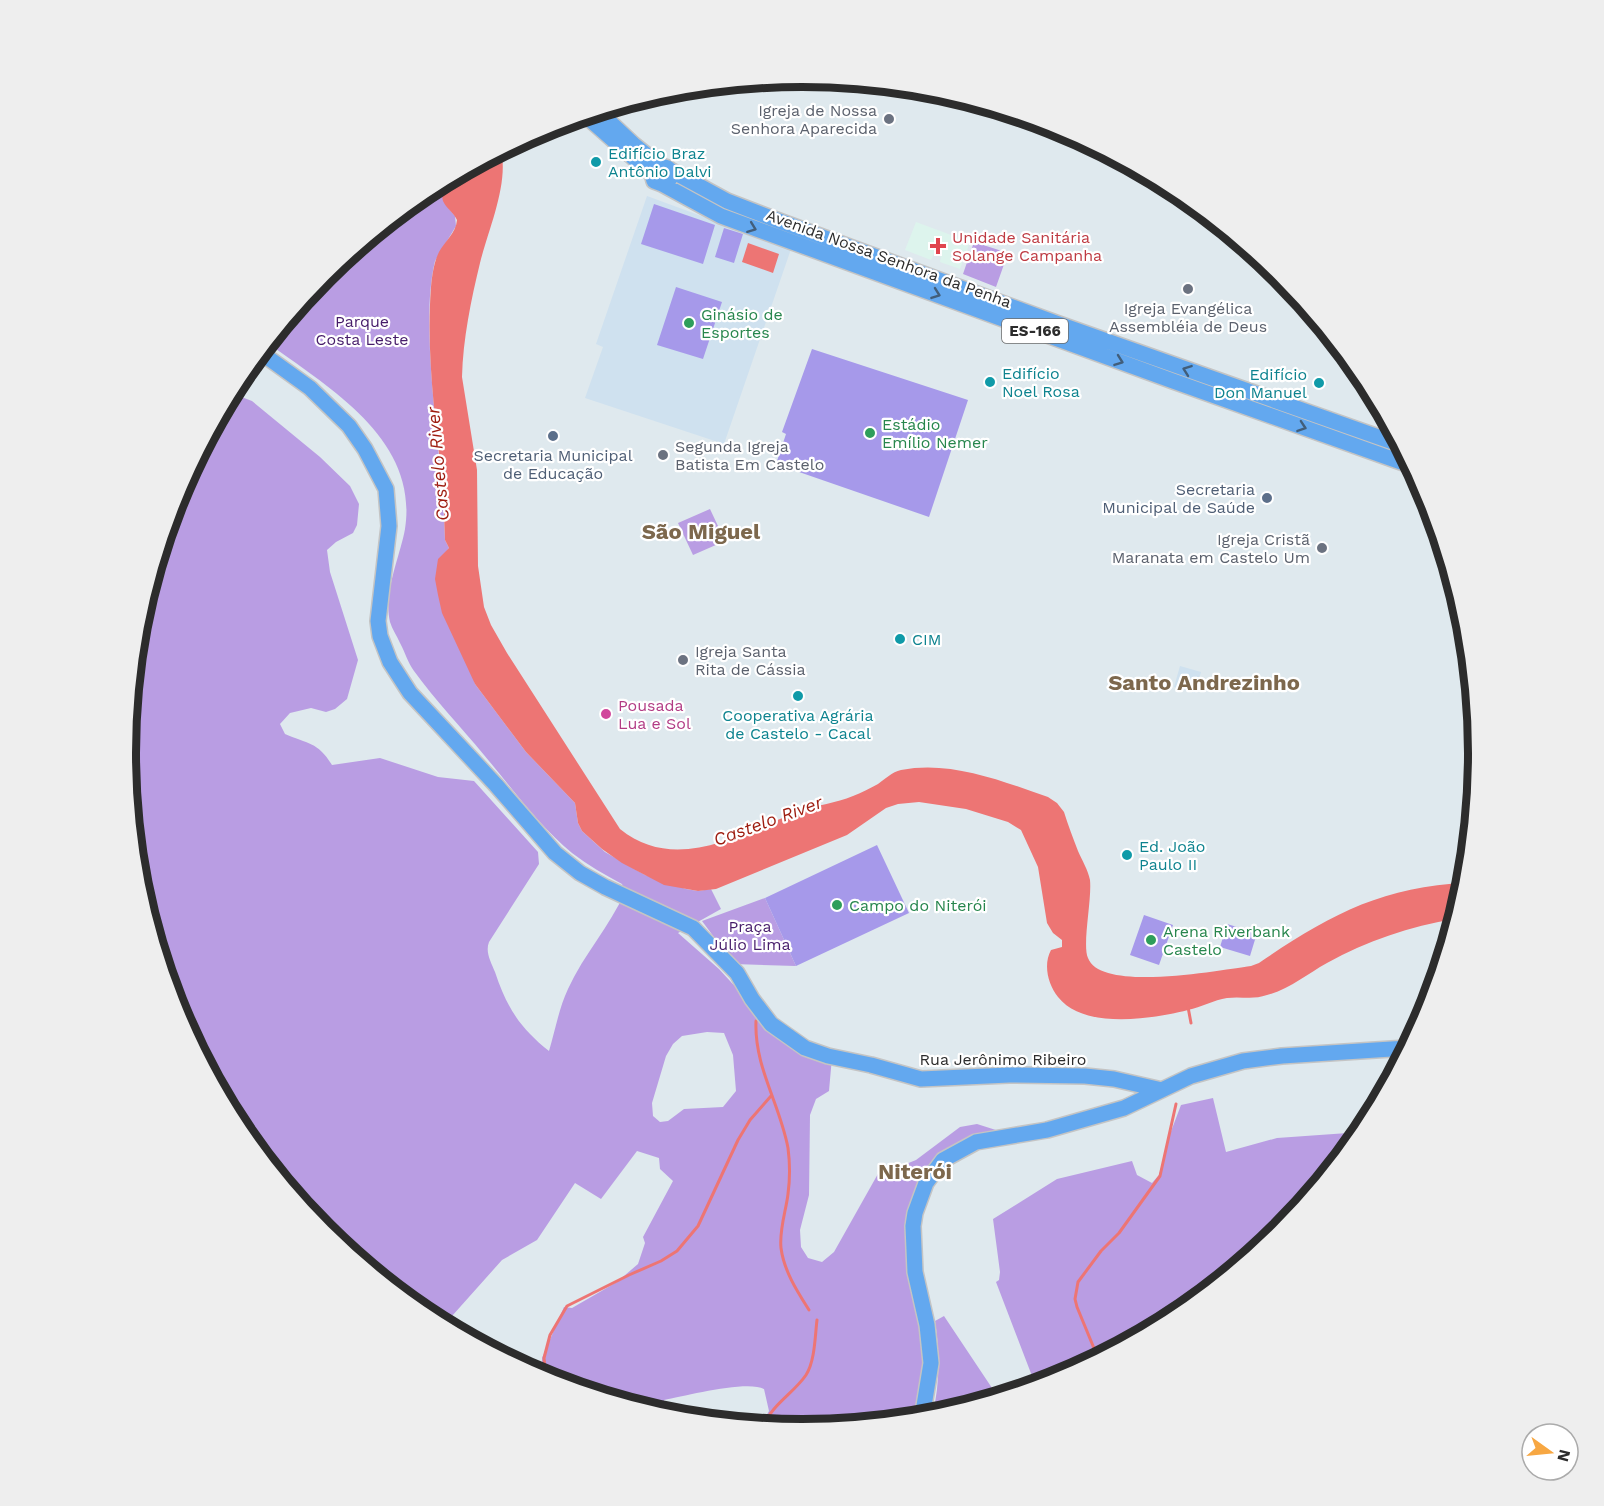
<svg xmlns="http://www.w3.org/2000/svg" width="1604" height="1506" font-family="'Work Sans',sans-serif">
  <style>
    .education { fill: #cfe1ef }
    .medical { fill: #ddf4ed }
    .green { fill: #b99de3; fill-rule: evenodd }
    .pitch { fill: #a699ea }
    .water { fill: #ed7574 }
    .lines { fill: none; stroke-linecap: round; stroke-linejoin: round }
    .stream { stroke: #ed7574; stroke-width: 3 }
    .major-casing { stroke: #c4c4c4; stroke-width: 18 }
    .major { stroke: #63a8ef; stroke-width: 15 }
    .oneway { stroke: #425e7a }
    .worship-dot { fill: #6b7280; stroke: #fff; stroke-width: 2 }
    .culture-dot { fill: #0f9aa8; stroke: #fff; stroke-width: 2 }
    .health-dot { fill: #e0444e; stroke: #fff; stroke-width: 2 }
    .leisure-dot { fill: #2e9e5b; stroke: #fff; stroke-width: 2 }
    .service-dot { fill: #5c6f8a; stroke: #fff; stroke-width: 2 }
    .hotel-dot { fill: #d1479c; stroke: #fff; stroke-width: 2 }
    .labels { text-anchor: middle; stroke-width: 4.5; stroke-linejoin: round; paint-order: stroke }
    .shield { fill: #fff; stroke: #6b6b6b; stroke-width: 1.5 }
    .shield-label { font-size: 15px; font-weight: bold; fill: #2c2c2c }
    .worship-label { font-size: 16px; fill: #5b616d; stroke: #fff; text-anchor: end }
    .culture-label { font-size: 16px; fill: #0d838f; stroke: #fff; text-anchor: start }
    .health-label { font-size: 16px; fill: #be3a42; stroke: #fff; text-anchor: start }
    .street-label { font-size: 16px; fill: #2c2c2c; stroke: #fff }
    .leisure-label { font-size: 16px; fill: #27864d; stroke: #fff; text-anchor: start }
    .park-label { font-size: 16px; fill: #461c6a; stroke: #fff }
    .service-label { font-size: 16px; fill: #4e5e75; stroke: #fff }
    .hotel-label { font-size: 16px; fill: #b23c85; stroke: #fff; text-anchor: start }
    .water-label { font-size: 18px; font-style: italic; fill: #9d1c0f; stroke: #fff }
    .district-label { font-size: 22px; font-weight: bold; fill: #7d684d; stroke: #fff }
    .rim { fill: none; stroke: #2c2c2c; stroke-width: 8 }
  </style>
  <rect width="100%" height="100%" fill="#dfe9ee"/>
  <path class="education" d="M647,196L791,249L724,444L585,398L603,347L596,344Z
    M1180,666L1201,672L1195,693L1174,687Z"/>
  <path class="medical" d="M916,222L970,242L960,269L940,262L941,257L934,254L931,260L905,250Z"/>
  <path class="green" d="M460,173L447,187L449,209L455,216L456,226L435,261C428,291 429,322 430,352C433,415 443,477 445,540L449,548L446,552L475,684L526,752L575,803L578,823L582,831L605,852L645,875L686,889L698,891L711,889L721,909L678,933L719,969L753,1006L792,1041L832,1057L829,1091L816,1099L810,1115L809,1195L800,1230L801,1247L808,1258L822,1262L834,1252L879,1172L896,1168L916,1160L960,1127L977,1124L999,1131L969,1140L914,1201L926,1350L918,1418L802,1429L761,1425L769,1411L764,1389C747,1380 685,1396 664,1400L665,1415L542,1377V1358L564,1307L572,1308L617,1282L638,1264L645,1243L643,1237L673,1181L660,1169L659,1158L637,1151L601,1199L575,1183L537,1240L502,1260L444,1325L426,1315L323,1231L239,1129L177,1012L138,885L126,753L139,621L177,494L231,393L252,401L320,457L350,486L359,504L357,525L353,533L336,542L327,550L330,572L358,660L347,699L335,709L326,712L311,708L290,713L280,724L285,734C308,744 318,742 332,765L380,758L438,777L474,781L538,852L539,864L489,942C485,952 491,962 495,972C507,1008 520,1028 549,1051C555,1031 559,1008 568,989C584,954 610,926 625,892L622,884C605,875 588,865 572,853C539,826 512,788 484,755C461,727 435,700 414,671C408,663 405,652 400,643C397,636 392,629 390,622C383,592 400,557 405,529C419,439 329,388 268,343L324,274L426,190ZM707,1032L724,1033L733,1055L736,1091L723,1107L684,1109L668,1121L660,1122L653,1116L652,1103L666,1056L673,1044L682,1036Z
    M974,242L1008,253L996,287L963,274Z
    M710,509L725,541L693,555L678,523Z
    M765,898L796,966L734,964L702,921Z
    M1213,1098L1226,1152L1277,1138L1362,1132L1280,1232L1178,1316L1061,1378L932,1417C940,1385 940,1353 935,1321L944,1316L998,1397L1032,1376L996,1282L999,1280L1000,1272L993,1219L1057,1179L1132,1161L1137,1175L1152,1183L1159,1175L1170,1134L1181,1105Z"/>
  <path class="pitch" d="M654,204L715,225L703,264L641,244Z
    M724,228L743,234L734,263L715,257Z
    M676,287L722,302L703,359L657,345Z
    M812,349L968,400L929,517L776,464L786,434L782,432Z
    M877,845L909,913L796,966L765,898Z
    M1144,915L1173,925L1159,965L1130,955Z
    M1227,924L1257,933L1250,956L1220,947Z"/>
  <path class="water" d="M501,150C509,184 488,230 480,263C471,300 463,339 462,377L477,470L478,566L484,607L491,625L507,653L620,829C677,875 743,832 800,811C817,805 836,803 853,796C861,793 870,788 878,784C885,779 892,772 901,770C950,760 1002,781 1048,797L1057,803L1064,812C1068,825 1073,838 1078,851C1082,860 1088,870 1090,880C1092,900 1082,945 1088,958C1101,993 1220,970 1251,966L1259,963C1326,917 1382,886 1466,883L1455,919C1410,926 1367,941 1327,963C1307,974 1290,989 1267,995C1253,1000 1241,996 1227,998C1214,1000 1201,1007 1188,1010C1152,1019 1084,1030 1058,997C1048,984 1043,965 1051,950L1062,947V940L1053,933L1047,923L1038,867L1021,830L1008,822L966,809L919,802L898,804L886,808L847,835L716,889L698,891L664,885L622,863L602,849L582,831L578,823L575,803L526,752L475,684L442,613L438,595L435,579L438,559L449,548L445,540C444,520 444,500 442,480C435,416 426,352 431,287C432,276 434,262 439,252C445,241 456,233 457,220C454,213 446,208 443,201C436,180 488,158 501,150Z
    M748,243L779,254L773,273L742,262Z"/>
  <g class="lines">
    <path class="stream" d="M1188,1007L1191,1023
      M756,1021C754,1067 780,1104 788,1148C790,1163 790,1179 788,1194C786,1211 779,1230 781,1248C784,1271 797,1291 809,1310
      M1098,1358L1077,1307L1075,1299L1078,1282L1101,1251L1119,1233L1160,1176L1176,1104
      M546,1379L544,1358L550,1335L567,1306L629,1275L661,1261L677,1251L698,1226L738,1140L750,1120L771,1096
      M764,1426C771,1405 794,1393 806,1375C815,1361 815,1336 817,1320"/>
    <g class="major-casing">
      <path id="major" d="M598,111L633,144L659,165L668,168L671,176L668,182L662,184L654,181L652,174L654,168L659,165
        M585,115L652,174
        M670,170L727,201L779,221L1056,323L1401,445
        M662,184L721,216L1173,381L1412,466
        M260,352L310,388L349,426L365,449L386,489L389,526L378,621L380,636L390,662L410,693L496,785L555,853L580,873L605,887L693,928L737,973L752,999L771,1024L805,1048L828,1056L871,1065L921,1079L1009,1075L1085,1076L1114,1079L1162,1090
        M922,1418L931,1363L927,1325L915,1272L913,1226L915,1213L926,1183L943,1160L976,1142L1047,1130L1124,1108L1191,1076L1243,1061L1282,1056L1407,1048"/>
    </g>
    <use href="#major" class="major"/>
  </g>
  <defs><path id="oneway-chevron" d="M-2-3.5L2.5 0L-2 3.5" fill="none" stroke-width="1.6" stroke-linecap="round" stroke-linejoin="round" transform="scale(1.5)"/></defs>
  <g class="oneway">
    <use href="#oneway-chevron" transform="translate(752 228) rotate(21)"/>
    <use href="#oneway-chevron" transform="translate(936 294) rotate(20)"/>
    <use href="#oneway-chevron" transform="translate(1119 361) rotate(20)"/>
    <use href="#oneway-chevron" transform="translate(1187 370) rotate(-160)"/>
    <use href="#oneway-chevron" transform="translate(1302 427) rotate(19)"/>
  </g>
  <g class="worship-dot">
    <circle cx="889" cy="119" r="6"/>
    <circle cx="1188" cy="289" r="6"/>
    <circle cx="663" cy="455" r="6"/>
    <circle cx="1322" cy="548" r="6"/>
    <circle cx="683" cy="660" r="6"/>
  </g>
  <g class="culture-dot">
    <circle cx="596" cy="162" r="6"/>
    <circle cx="990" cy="382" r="6"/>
    <circle cx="1319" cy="383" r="6"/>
    <circle cx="900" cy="639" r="6"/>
    <circle cx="798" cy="696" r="6"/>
    <circle cx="1127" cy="855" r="6"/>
  </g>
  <path class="health-dot" d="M935 237h6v6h6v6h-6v6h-6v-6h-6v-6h6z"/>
  <g class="leisure-dot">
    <circle cx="689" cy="323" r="6"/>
    <circle cx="870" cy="433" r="6"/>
    <circle cx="837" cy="905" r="6"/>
    <circle cx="1151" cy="940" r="6"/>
  </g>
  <g class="service-dot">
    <circle cx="553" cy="436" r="6"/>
    <circle cx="1267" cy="498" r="6"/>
  </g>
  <circle class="hotel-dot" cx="606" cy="714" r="6"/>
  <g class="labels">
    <rect class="shield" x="1002" y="319" width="66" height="24" rx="4.5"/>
    <g class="shield-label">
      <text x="1035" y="336">ES-166</text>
    </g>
    <g class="worship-label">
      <text x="877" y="116">Igreja de Nossa<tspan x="877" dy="18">Senhora Aparecida</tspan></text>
      <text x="1188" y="314" text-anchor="middle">Igreja Evangélica<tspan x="1188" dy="18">Assembléia de Deus</tspan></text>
      <text x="675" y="452" text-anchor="start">Segunda Igreja<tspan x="675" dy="18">Batista Em Castelo</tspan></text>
      <text x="1310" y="545">Igreja Cristã<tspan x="1310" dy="18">Maranata em Castelo Um</tspan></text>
      <text x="695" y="657" text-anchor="start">Igreja Santa<tspan x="695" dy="18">Rita de Cássia</tspan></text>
    </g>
    <g class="culture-label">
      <text x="608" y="159">Edifício Braz<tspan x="608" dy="18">Antônio Dalvi</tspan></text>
      <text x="1002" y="379">Edifício<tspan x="1002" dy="18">Noel Rosa</tspan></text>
      <text x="1307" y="380" text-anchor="end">Edifício<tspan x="1307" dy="18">Don Manuel</tspan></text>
      <text x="912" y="645">CIM</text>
      <text x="798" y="721" text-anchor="middle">Cooperativa Agrária<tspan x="798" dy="18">de Castelo - Cacal</tspan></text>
      <text x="1139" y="852">Ed. João<tspan x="1139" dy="18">Paulo II</tspan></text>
    </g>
    <g class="health-label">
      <text x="952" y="243">Unidade Sanitária<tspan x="952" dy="18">Solange Campanha</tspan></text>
    </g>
    <g class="street-label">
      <text transform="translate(889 258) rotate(20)" y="6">Avenida Nossa Senhora da Penha</text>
      <text x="1003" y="1065">Rua Jerônimo Ribeiro</text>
    </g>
    <g class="leisure-label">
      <text x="701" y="320">Ginásio de<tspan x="701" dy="18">Esportes</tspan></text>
      <text x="882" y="430">Estádio<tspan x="882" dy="18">Emílio Nemer</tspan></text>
      <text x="849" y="911">Campo do Niterói</text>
      <text x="1163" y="937">Arena Riverbank<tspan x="1163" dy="18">Castelo</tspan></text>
    </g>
    <g class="park-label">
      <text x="362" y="327">Parque<tspan x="362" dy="18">Costa Leste</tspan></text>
      <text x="750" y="932">Praça<tspan x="750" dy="18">Júlio Lima</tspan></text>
    </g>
    <g class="service-label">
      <text x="553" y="461">Secretaria Municipal<tspan x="553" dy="18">de Educação</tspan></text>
      <text x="1255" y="495" text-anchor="end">Secretaria<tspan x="1255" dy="18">Municipal de Saúde</tspan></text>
    </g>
    <g class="hotel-label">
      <text x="618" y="711">Pousada<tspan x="618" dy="18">Lua e Sol</tspan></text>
    </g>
    <g class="water-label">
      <text transform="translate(438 464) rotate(-95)" y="6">Castelo River</text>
      <text transform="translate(768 821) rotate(-20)" y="6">Castelo River</text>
    </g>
    <g class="district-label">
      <text x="701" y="539">São Miguel</text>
      <text x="1204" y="690">Santo Andrezinho</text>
      <text x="915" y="1179">Niterói</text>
    </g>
  </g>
  <path d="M0 0H1604V1506H0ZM136 753a666 666 0 1 1 1332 0a666 666 0 1 1-1332 0Z" fill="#eee" fill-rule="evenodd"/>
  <path class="rim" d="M136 753a666 666 0 1 1 1332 0a666 666 0 1 1-1332 0Z"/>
  <g transform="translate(1550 1452) rotate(105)"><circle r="28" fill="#ffffff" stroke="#ababab" stroke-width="1.5"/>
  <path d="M0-4.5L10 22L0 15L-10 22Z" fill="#f7a742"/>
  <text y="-9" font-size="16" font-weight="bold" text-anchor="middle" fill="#2c2c2c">N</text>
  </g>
</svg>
